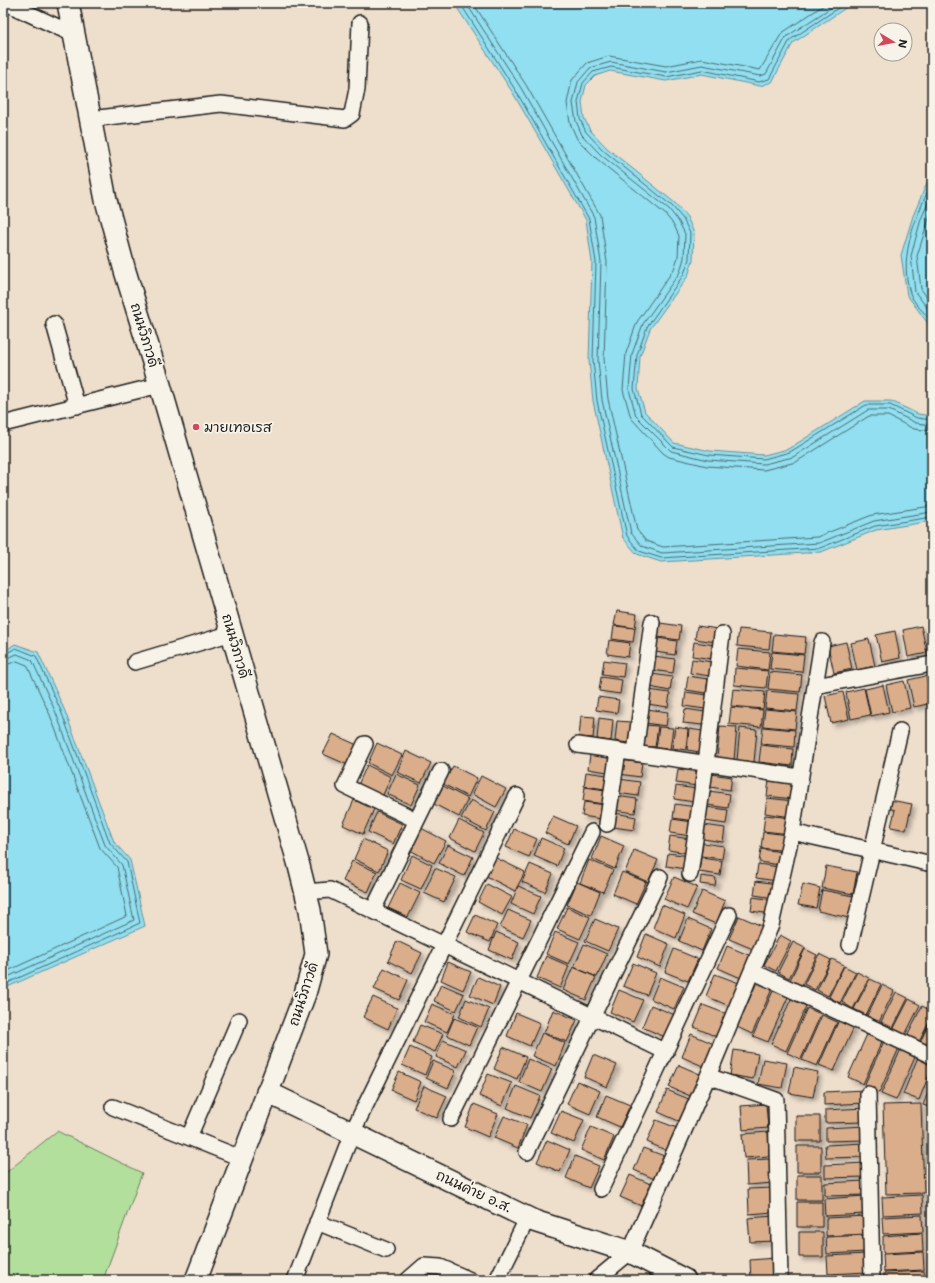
<svg xmlns="http://www.w3.org/2000/svg" width="935" height="1283" font-family="'Shantell Sans','Playpen Sans Thai',sans-serif">
  <style>
    .green { fill: #b3df9d; stroke: #687e5c }
    .water { fill: #91dff0; stroke: #62919b }
    .lines { fill: none; stroke-linecap: round; stroke-linejoin: round }
    .shore { stroke: #4b6a71; stroke-width: 1 }
    .building { fill: #daad8b; stroke: #1c1c1c; filter: url(#shadow) }
    .street-casing { stroke: #1c1c1c; stroke-width: 18 }
    .secondary-casing { stroke: #1c1c1c; stroke-width: 24 }
    .street { stroke: #f7f3e8; stroke-width: 15 }
    .secondary { stroke: #f7f3e8; stroke-width: 21 }
    .poi-dot { fill: #d1495b; stroke: #f7f3e8; stroke-width: 1.5 }
    .labels { text-anchor: middle; stroke-width: 3.5; stroke-linejoin: round; paint-order: stroke }
    .street-label { font-size: 14px; fill: #1c1c1c; stroke: #f7f3e8 }
    .poi-label { font-size: 14px; fill: #1c1c1c; stroke: #f7f3e8; text-anchor: start }
  </style>
  <defs>
    <filter id="shadow"><feDropShadow dx="3.5" dy="3.5" stdDeviation="2" flood-color="#0004"/></filter>
  </defs>
  <rect width="100%" height="100%" fill="#eedecc"/>
  <filter id="ink" filterUnits="userSpaceOnUse"><feTurbulence type="fractalNoise" baseFrequency=".025" numOctaves="2"/><feDisplacementMap in="SourceGraphic" scale="8" xChannelSelector="R" yChannelSelector="G"/><feConvolveMatrix kernelMatrix="1 2 1 2 8 2 1 2 1" color-interpolation-filters="sRGB"/></filter>
  <g filter="url(#ink)">
    <path class="green" d="M57,1131L142,1173L103,1280H3V1175Z"/>
    <path class="water" d="M454,3H853L793,43L772,82L760,86L702,74L666,81L610,71L595,76L586,85L582,102L584,118L590,130L607,148L675,203L687,217L694,233L693,260L688,276L650,329L640,356L638,389L645,412L674,443L710,451L764,455L788,449L865,401H891L918,414L932,416V521L876,530L821,552L661,562L637,554L623,538L593,401L589,360L592,262L586,220L513,93Z
      M932,171V329L907,295L901,255L913,216Z
      M15,644L38,652L64,709L114,842L130,860L145,926L3,989V652Z"/>
    <g class="lines">
      <path class="shore" d="M460,3L516,91L589,219L596,262L593,360L597,401L627,536L639,551L661,558L820,548L875,526L932,517
        M466,3L521,88L594,217L601,262L598,360L602,400L631,533L642,546L662,553L819,543L874,521L932,512
        M473,3L526,85L600,215L607,262L604,359L608,399L637,530L646,541L663,547L817,537L872,515L932,506
        M827,3L782,33L760,70L702,59L666,66L609,56L587,63L572,80L567,103L570,123L577,139L597,159L665,214L674,225L679,236L678,257L674,269L637,322L626,353L623,390L631,418L663,453L669,457L707,466L764,470L796,462L869,416H888L914,429L932,431
        M838,3L786,37L766,74L760,76L702,65L666,72L611,62L590,68L578,82L573,103L576,121L582,135L601,155L669,209L679,222L685,234L684,258L680,272L643,324L632,354L629,389L636,416L671,451L708,460L764,464L793,457L868,410H889L916,423L932,425
        M846,3L790,40L769,79L759,82L702,70L666,77L611,67L593,72L583,83L578,102L580,119L586,132L604,151L672,206L683,219L690,233L689,259L684,274L647,327L637,355L634,389L641,414L673,447L709,455L764,459L790,452L866,405H890L917,418L932,420
        M932,181C917,217 898,253 910,293C913,303 926,314 932,322
        M932,194L921,219L911,256L915,292L932,314
        M932,209L917,256L921,289L932,304
        M3,655L16,648L36,656L61,711L110,843L127,862L140,923L3,985
        M3,660L17,654L32,660L56,713L105,845L122,865L134,920L3,979
        M3,666L17,661L27,665L50,715L100,848L117,867L127,916L3,973"/>
    </g>
    <path class="building" d="M617,611L637,614L635,628L614,625Z
      M660,623L681,626L679,640L658,637Z
      M614,626L635,628L633,642L612,639Z
      M697,626L718,629L716,642L695,639Z
      M921,626L927,653L908,657L903,630Z
      M739,629L771,632L769,649L737,646Z
      M895,631L900,658L882,662L876,635Z
      M774,634L806,637L804,654L772,651Z
      M657,638L677,641L675,655L655,652Z
      M869,639L875,666L857,670L851,643Z
      M609,640L630,643L628,657L607,654Z
      M694,642L715,645L713,659L692,656Z
      M846,642L852,669L834,673L828,646Z
      M738,649L770,652L768,670L736,666Z
      M772,652L804,655L802,672L770,669Z
      M654,656L675,659L673,673L652,670Z
      M692,659L712,662L710,676L690,673Z
      M604,660L625,663L623,677L602,674Z
      M735,668L768,671L766,688L734,685Z
      M770,672L802,675L800,692L768,689Z
      M652,674L672,677L670,691L650,687Z
      M688,676L708,679L706,693L686,690Z
      M926,676L932,703L914,707L908,680Z
      M601,677L622,680L620,694L599,691Z
      M904,681L910,708L892,712L886,685Z
      M883,685L889,712L871,716L865,689Z
      M864,688L870,715L851,719L846,692Z
      M733,689L765,692L763,709L731,706Z
      M649,690L670,693L668,707L647,704Z
      M767,691L799,694L797,711L765,708Z
      M686,692L707,695L705,709L684,706Z
      M843,692L849,719L831,723L825,696Z
      M598,697L619,700L617,713L596,710Z
      M731,707L763,710L761,727L729,724Z
      M647,709L668,712L666,726L645,723Z
      M685,709L705,712L703,725L683,723Z
      M765,709L797,712L795,729L763,726Z
      M581,716L595,717L593,738L579,737Z
      M599,718L613,720L611,741L597,739Z
      M617,721L631,722L628,743L615,741Z
      M644,725L658,726L655,747L641,746Z
      M720,726L737,727L734,760L717,758Z
      M659,727L673,728L670,749L656,748Z
      M675,727L688,729L686,750L672,748Z
      M763,727L795,730L794,747L761,744Z
      M740,728L757,730L754,762L737,760Z
      M689,729L703,731L700,752L687,750Z
      M333,734L357,745L348,765L323,754Z
      M377,743L402,755L392,775L368,763Z
      M761,745L793,749L792,766L759,762Z
      M406,751L431,763L421,783L397,772Z
      M590,755L610,758L608,772L588,769Z
      M621,760L642,763L640,777L619,774Z
      M367,765L391,777L382,797L358,785Z
      M453,766L477,778L468,797L443,784Z
      M678,769L699,772L697,786L676,783Z
      M586,772L607,775L605,789L584,786Z
      M396,774L420,785L411,805L387,794Z
      M711,774L732,777L730,790L710,787Z
      M481,776L506,789L496,807L472,794Z
      M619,779L640,782L638,796L617,793Z
      M769,780L795,783L793,799L767,796Z
      M443,786L468,799L459,817L434,804Z
      M676,786L697,789L695,802L674,799Z
      M585,787L606,790L604,804L583,801Z
      M709,791L730,794L728,808L707,805Z
      M616,796L637,799L635,813L614,810Z
      M767,798L793,801L791,817L765,813Z
      M354,800L374,809L363,834L343,825Z
      M471,800L495,812L486,831L461,818Z
      M890,800L912,804L906,830L891,827L895,810L888,808Z
      M584,802L605,805L602,819L582,816Z
      M675,804L696,807L694,821L673,818Z
      M707,807L728,810L726,824L705,821Z
      M377,812L402,824L393,844L368,832Z
      M615,813L636,817L634,830L613,827Z
      M765,815L792,818L790,834L763,831Z
      M553,816L576,826L568,844L545,833Z
      M672,819L693,822L691,836L670,833Z
      M459,820L484,833L475,851L450,838Z
      M704,825L725,828L723,842L703,839Z
      M421,828L446,841L434,863L410,850Z
      M514,829L537,839L529,857L506,847Z
      M763,832L789,835L787,851L761,848Z
      M601,836L624,846L615,869L592,859Z
      M670,836L690,839L688,853L668,850Z
      M541,838L564,848L557,866L534,856Z
      M363,839L388,851L379,871L354,859Z
      M703,843L724,846L722,859L701,856Z
      M448,845L473,857L464,876L439,863Z
      M761,849L782,852L780,865L759,862Z
      M634,850L658,860L648,882L625,872Z
      M668,853L689,856L687,869L666,866Z
      M412,855L432,865L421,889L401,880Z
      M496,858L525,872L515,891L486,876Z
      M701,858L722,861L720,875L699,872Z
      M589,860L613,870L603,892L580,883Z
      M352,861L377,872L368,892L343,881Z
      M530,864L553,874L545,892L522,882Z
      M758,864L779,867L777,881L756,878Z
      M826,866L857,872L853,894L822,888Z
      M435,868L456,877L444,902L424,893Z
      M622,872L646,882L636,904L613,894Z
      M701,876L716,878L715,886L700,884Z
      M674,877L697,887L687,909L664,899Z
      M756,881L777,884L775,898L754,895Z
      M577,882L600,892L591,915L567,905Z
      M400,883L420,893L408,917L388,908Z
      M487,884L512,897L502,915L478,902Z
      M803,884L820,888L816,908L798,905Z
      M518,886L541,896L533,914L511,904Z
      M822,890L853,896L849,918L818,911Z
      M702,891L725,901L716,924L692,914Z
      M753,897L773,900L771,914L751,911Z
      M662,905L685,915L676,938L653,928Z
      M567,907L590,917L580,939L557,929Z
      M508,910L531,920L523,937L500,927Z
      M475,915L497,925L490,942L467,932Z
      M739,916L762,926L753,949L729,939Z
      M595,919L618,929L608,951L585,941Z
      M688,919L711,929L702,951L679,941Z
      M496,932L519,942L512,960L489,950Z
      M555,932L579,942L569,964L546,954Z
      M646,934L669,944L660,967L637,957Z
      M780,935L791,941L776,971L764,965Z
      M397,941L422,953L412,973L388,961Z
      M793,942L805,948L789,978L778,972Z
      M584,944L607,954L597,977L574,967Z
      M727,946L751,956L741,978L718,968Z
      M674,949L698,959L688,981L665,972Z
      M805,949L817,955L802,985L790,980Z
      M819,954L831,960L815,990L804,984Z
      M546,956L569,966L560,988L537,978Z
      M832,959L844,965L828,996L817,990Z
      M448,962L471,972L463,990L441,980Z
      M633,963L656,973L647,995L623,986Z
      M844,966L856,972L840,1003L829,997Z
      M573,967L596,977L586,1000L563,990Z
      M384,968L408,980L399,1000L374,989Z
      M857,972L869,978L853,1009L842,1002Z
      M715,974L739,983L729,1006L706,996Z
      M478,977L500,987L493,1005L470,995Z
      M660,977L684,987L674,1009L651,999Z
      M870,979L881,984L866,1015L854,1009Z
      M757,982L772,989L752,1034L737,1027Z
      M441,984L464,994L456,1011L434,1001Z
      M882,985L894,991L879,1022L867,1016Z
      M619,990L643,1000L633,1022L610,1012Z
      M773,991L788,997L768,1042L753,1036Z
      M896,992L908,998L893,1028L881,1022Z
      M373,997L397,1008L388,1029L363,1017Z
      M466,999L489,1009L481,1027L459,1017Z
      M791,999L806,1006L786,1051L771,1044Z
      M909,999L920,1005L905,1035L893,1030Z
      M432,1004L455,1014L447,1032L424,1022Z
      M651,1005L675,1015L665,1037L642,1027Z
      M703,1005L727,1014L717,1037L694,1027Z
      M922,1006L932,1011V1016L919,1042L907,1036Z
      M807,1008L821,1014L801,1059L787,1053Z
      M553,1010L577,1020L567,1042L544,1033Z
      M516,1013L540,1023L530,1046L507,1036Z
      M822,1015L837,1022L817,1066L802,1060Z
      M454,1018L477,1027L469,1045L447,1035Z
      M932,1018V1048L920,1042Z
      M839,1020L854,1027L834,1071L819,1065Z
      M420,1025L443,1034L435,1052L413,1042Z
      M868,1032L883,1039L863,1084L848,1077Z
      M542,1033L565,1043L556,1066L532,1056Z
      M691,1034L714,1044L705,1067L682,1057Z
      M443,1040L466,1050L458,1067L436,1057Z
      M884,1041L899,1048L879,1093L864,1086Z
      M410,1047L432,1057L425,1075L402,1065Z
      M503,1047L526,1057L517,1079L494,1069Z
      M901,1049L916,1055L896,1100L881,1094Z
      M734,1050L758,1054L753,1079L730,1075Z
      M593,1055L617,1065L607,1087L584,1077Z
      M918,1057L932,1062V1067L919,1100L903,1094Z
      M528,1059L552,1069L542,1092L519,1082Z
      M763,1059L787,1063L782,1088L758,1084Z
      M433,1061L456,1071L448,1088L426,1078Z
      M679,1065L702,1075L693,1097L669,1087Z
      M794,1067L818,1072L813,1097L789,1093Z
      M399,1072L421,1082L414,1100L391,1090Z
      M488,1074L512,1083L502,1106L479,1096Z
      M577,1081L600,1091L590,1114L567,1104Z
      M932,1082V1108L923,1105Z
      M424,1086L447,1096L437,1118L414,1108Z
      M516,1086L540,1096L530,1118L507,1108Z
      M667,1090L691,1100L681,1122L658,1112Z
      M864,1090V1103L824,1105V1092Z
      M606,1095L630,1105L620,1127L597,1117Z
      M474,1104L498,1114L488,1137L465,1127Z
      M766,1104L768,1128L743,1130L741,1106Z
      M921,1104L924,1193L886,1194L883,1105Z
      M865,1108V1122L825,1123V1110Z
      M561,1111L584,1120L574,1143L551,1133Z
      M504,1116L527,1125L518,1148L494,1138Z
      M796,1116H820V1141H796Z
      M656,1120L680,1129L670,1152L647,1142Z
      M866,1126V1140L826,1141V1128Z
      M591,1127L614,1137L604,1160L581,1150Z
      M768,1132L769,1156L744,1158L742,1134Z
      M547,1140L570,1150L560,1172L537,1162Z
      M865,1143L866,1157L826,1158L825,1145Z
      M797,1146H821V1172H797Z
      M643,1148L667,1157L657,1180L634,1170Z
      M575,1156L599,1166L589,1188L566,1178Z
      M771,1159L773,1183L747,1185L746,1160Z
      M865,1163V1177L825,1178V1165Z
      M630,1175L653,1185L644,1207L620,1197Z
      M797,1175H822V1200H797Z
      M865,1181V1195L825,1196V1183Z
      M773,1188L774,1212L749,1214L748,1189Z
      M922,1195L923,1213L883,1215L882,1197Z
      M864,1196L865,1214L825,1216L824,1199Z
      M797,1202H822V1227H797Z
      M922,1215L923,1232L883,1234L882,1217Z
      M774,1216L775,1241L750,1242L748,1218Z
      M866,1216V1234L826,1236V1218Z
      M799,1232H823V1257H799Z
      M922,1233L923,1251L883,1253V1236Z
      M867,1235V1252L827,1254L826,1237Z
      M923,1252L924,1270L884,1272L883,1254Z
      M867,1254L868,1272L828,1274L827,1256Z
      M775,1258L776,1280H751L750,1260Z
      M924,1271L925,1280H884V1273Z"/>
    <g class="lines">
      <g class="street-casing">
        <path id="street" d="M6,3L75,35
          M90,119L221,104L345,119L352,114L357,89L360,23
          M54,324L77,406
          M3,424L160,385
          M135,662L232,633
          M815,686L932,664
          M365,744L345,786L416,820
          M578,745L800,777
          M635,753L652,622
          M607,824L618,751
          M792,832L932,864
          M690,874L706,763L722,634
          M305,892L330,890L666,1052
          M373,910L441,771
          M850,945L900,731
          M752,971L932,1056
          M708,1076L776,1100L780,1280
          M868,1094L872,1280
          M113,1107L243,1159
          M451,1119L592,832
          M189,1137L239,1020
          M527,1152L660,877
          M601,1189L729,915
          M317,1222L386,1250
          M295,1280L352,1133L517,796
          M408,1280L424,1266L440,1267L470,1280
          M497,1280L528,1217
          M596,1280L630,1252L708,1076L771,925L792,832L822,642"/>
      </g>
      <g class="secondary-casing">
        <path id="secondary" d="M68,3L106,200L125,271L160,385L298,862L310,910L316,954L305,994L196,1280
          M267,1092L534,1221L630,1252L685,1280"/>
      </g>
      <use href="#street" class="street"/>
      <use href="#secondary" class="secondary"/>
    </g>
  </g>
  <circle class="poi-dot" cx="196" cy="427" r="4"/>
  <g class="labels">
    <g class="street-label">
      <text transform="translate(145 335) rotate(73)" y="5">ถนนวิภาวดี</text>
      <text transform="translate(236 646) rotate(74)" y="5">ถนนวิภาวดี</text>
      <text transform="translate(303 994) rotate(-72)" y="5">ถนนวิภาวดี</text>
      <text transform="translate(474 1191) rotate(25)" y="5">ถนนค่าย อ.ส.</text>
    </g>
    <g class="poi-label">
      <text x="204" y="432">มายเทอเรส</text>
    </g>
  </g>
  <rect width="935" height="1283" fill="none" stroke="#f7f3e8" stroke-width="16"/>
  <rect x="8" y="8" width="919" height="1267" fill="none" stroke="#1c1c1c" stroke-width="1.5" filter="url(#ink)"/>
  <g transform="translate(893 42) rotate(100)"><circle r="19" fill="#f7f3e8" stroke="#9f9d96"/>
  <path d="M0-3L7 15L0 10L-7 15Z" fill="#d1495b"/>
  <text y="-6" font-size="11" font-weight="bold" text-anchor="middle" fill="#1c1c1c">N</text>
  </g>
</svg>
